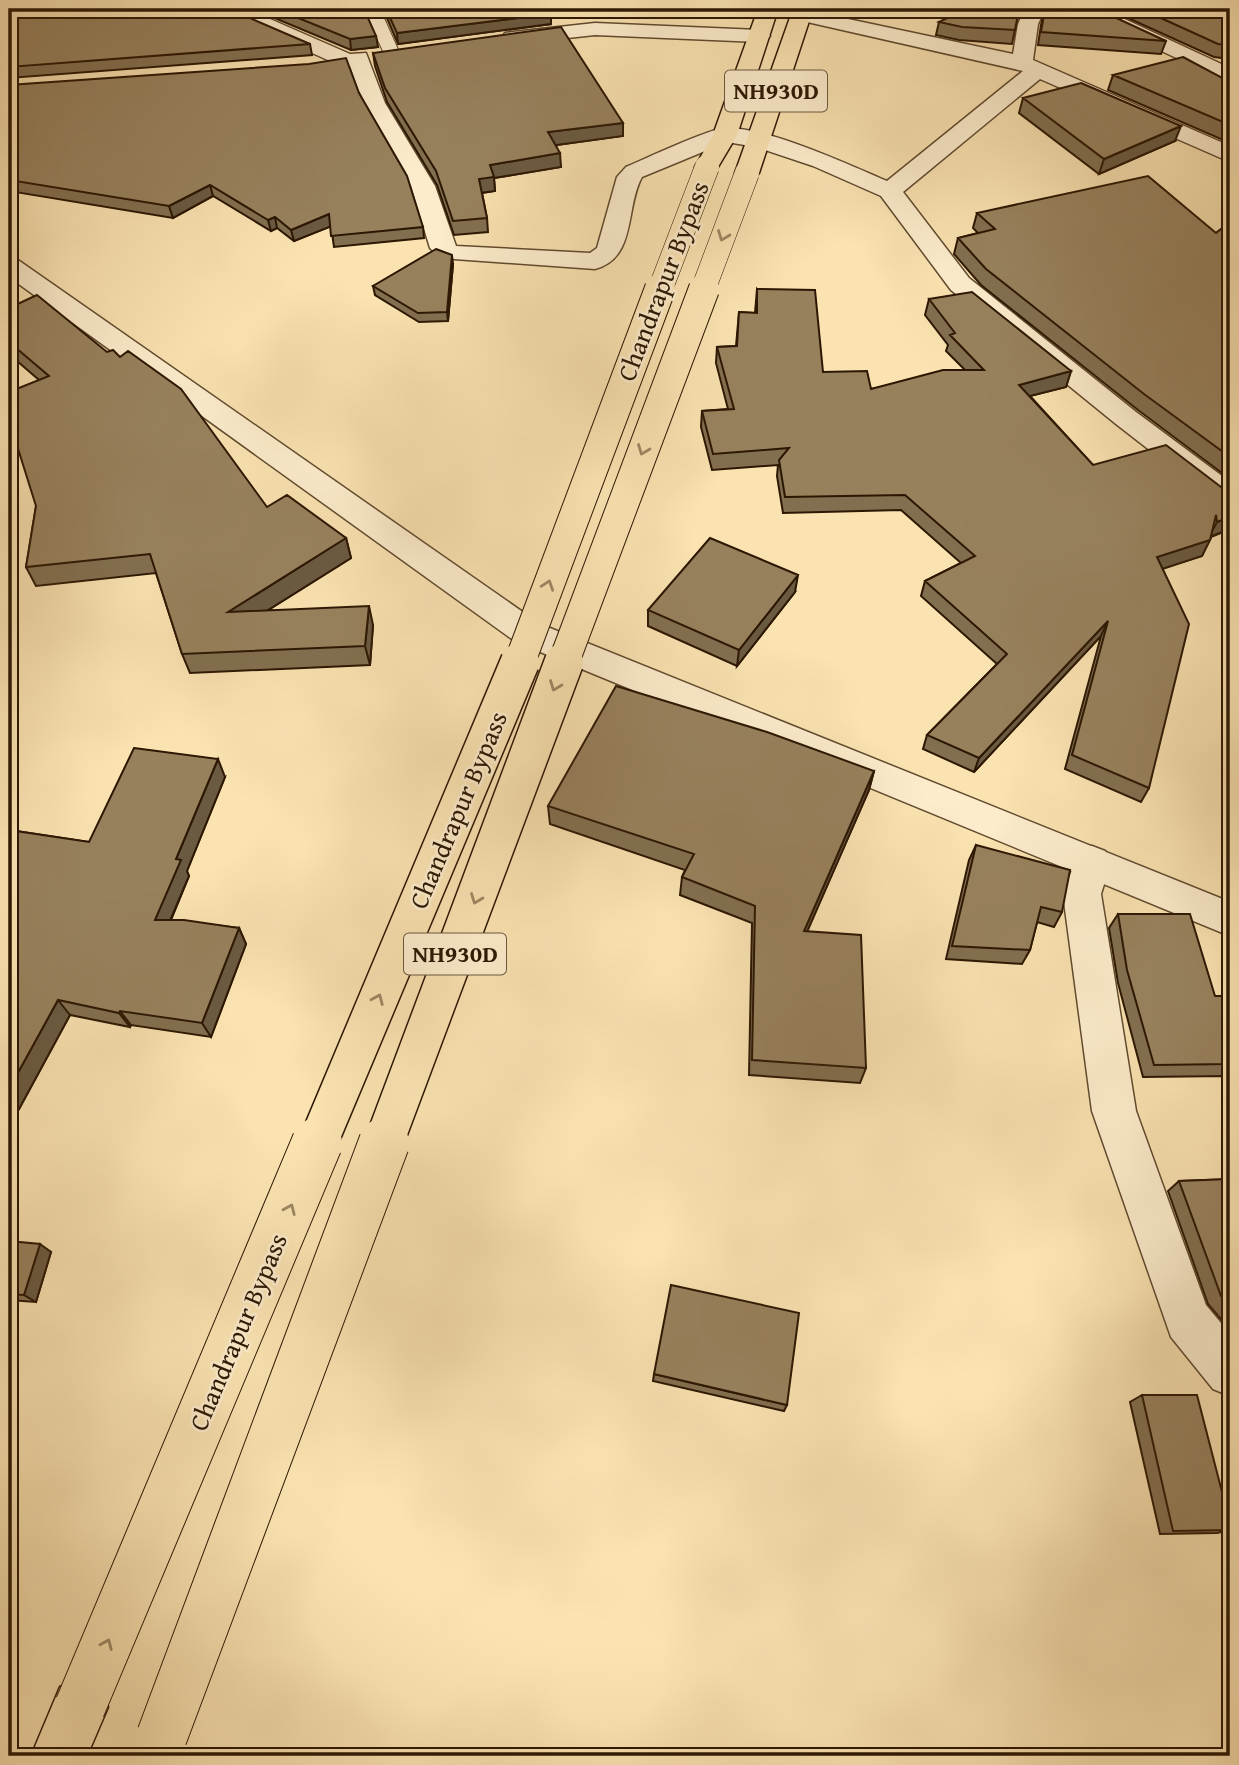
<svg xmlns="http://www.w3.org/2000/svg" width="1239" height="1765" font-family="'Gentium Book Plus',serif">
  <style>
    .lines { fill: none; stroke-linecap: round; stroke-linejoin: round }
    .service-casing { stroke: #604a2e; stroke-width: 2 }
    .minor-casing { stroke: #604a2e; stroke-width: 3 }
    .tertiary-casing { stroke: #604a2e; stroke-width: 3 }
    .trunk-casing { stroke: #2c1703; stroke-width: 3 }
    .service { fill: #fceccc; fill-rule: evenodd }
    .minor { fill: #fceccc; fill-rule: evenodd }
    .tertiary { fill: #fceccc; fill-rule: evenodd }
    .trunk { fill: #fae2b1; fill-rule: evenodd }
    .trunk-bridge-far3-casing { stroke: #2c1703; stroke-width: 25; stroke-linecap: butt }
    .trunk-bridge-far2-casing { stroke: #2c1703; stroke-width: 32; stroke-linecap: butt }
    .trunk-bridge-far1-casing { stroke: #2c1703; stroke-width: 41; stroke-linecap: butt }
    .trunk-bridge-casing { stroke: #2c1703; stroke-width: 52; stroke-linecap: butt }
    .trunk-bridge-far3 { stroke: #fae2b1; stroke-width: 24 }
    .trunk-bridge-far2 { stroke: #fae2b1; stroke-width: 30 }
    .trunk-bridge-far1 { stroke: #fae2b1; stroke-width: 38 }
    .trunk-bridge { stroke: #fae2b1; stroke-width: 50 }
    .wall { fill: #826f50; stroke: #2c1703; stroke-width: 2 }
    .shaded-wall { fill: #6a5a41; stroke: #2c1703; stroke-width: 2 }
    .building { fill: #97815d; stroke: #2c1703; stroke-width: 2 }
    .oneway { stroke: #9d8763 }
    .labels { text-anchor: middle; stroke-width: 5; stroke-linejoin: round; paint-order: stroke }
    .shield { fill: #fceccc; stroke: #6a573f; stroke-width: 2 }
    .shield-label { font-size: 24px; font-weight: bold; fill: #2c1703 }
    .street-label { font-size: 26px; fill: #2c1703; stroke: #fceccc }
  </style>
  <rect width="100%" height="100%" fill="#fae2b1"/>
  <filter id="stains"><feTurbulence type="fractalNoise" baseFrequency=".00286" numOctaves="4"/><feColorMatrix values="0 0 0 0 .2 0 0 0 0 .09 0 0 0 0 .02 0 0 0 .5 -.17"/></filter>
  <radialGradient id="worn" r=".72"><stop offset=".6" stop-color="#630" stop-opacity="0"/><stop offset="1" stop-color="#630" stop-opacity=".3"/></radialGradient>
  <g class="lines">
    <g class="service-casing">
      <path id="service" d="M364,9H380L400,54L398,58H386Z"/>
    </g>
    <g class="minor-casing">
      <path id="minor" d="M220,9H247L350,54L366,53L385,103L435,186L456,246L590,253L597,248L617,177L626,167C645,159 708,129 725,128C768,127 847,164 887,181L1023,71L794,19L791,15L794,11L801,9L1013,54L1018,24L1025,9H1045L1038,24L1033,60L1230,146V162L1040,79L903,192L969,278L1136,412L1230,482V507L1219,504L1116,424L951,290L881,196L813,166L756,147L727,142L642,177C625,207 637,258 595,269L440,258L430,248L411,186L363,103L350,66L339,65L223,13Z
        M1077,9H1103L1230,68V83L1080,13Z
        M595,23L759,30L766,32L770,36L766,40L759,42L595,35L513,44L505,43L502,38L505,33L513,32Z
        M1092,846L1105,851L1111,862L1101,894L1136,1111L1206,1305L1230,1334V1396L1213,1389L1171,1337L1092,1111L1063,894L1079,851Z"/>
    </g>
    <g class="tertiary-casing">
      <path id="tertiary" d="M9,257L18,260L540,624L1230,902V936L516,642L9,277Z"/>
    </g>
    <g class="trunk-casing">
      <path id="trunk" d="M758,9H778L737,135L715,172H699L695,167L713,135Z
        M793,9H813L759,173L755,178L747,180L739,178L735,173Z
        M80,1679L100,1687L108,1707L87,1756H31L60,1687Z"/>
    </g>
    <use href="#service" class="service"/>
    <use href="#minor" class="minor"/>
    <use href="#tertiary" class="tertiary"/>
    <use href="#trunk" class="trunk"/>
    <g class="trunk-bridge-far3-casing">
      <path id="trunk-bridge-far3" d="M660,290L707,167
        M703,290L747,173"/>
    </g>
    <g class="trunk-bridge-far2-casing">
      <path id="trunk-bridge-far2" d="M519,664L660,289
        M563,664L704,289"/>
    </g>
    <g class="trunk-bridge-far1-casing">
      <path id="trunk-bridge-far1" d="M317,1145L520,662
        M383,1145L564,662"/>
    </g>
    <g class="trunk-bridge-casing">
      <path id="trunk-bridge" d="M80,1707L317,1143
        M162,1736L384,1143"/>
    </g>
    <use href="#trunk-bridge-far3" class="trunk-bridge-far3"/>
    <use href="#trunk-bridge-far2" class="trunk-bridge-far2"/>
    <use href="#trunk-bridge-far1" class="trunk-bridge-far1"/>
    <use href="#trunk-bridge" class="trunk-bridge"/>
  </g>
  <path class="wall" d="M9,9L310,44L312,55L9,78Z
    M253,9H364L378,47L351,50Z
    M383,9H606L604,16L551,15V24L398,44Z
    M1108,9H1227L1230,10V59L1214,57Z
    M1044,12L1166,41L1161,54L1038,45L1041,25Z
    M1017,20L1012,44L959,40L936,35L939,22Z
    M373,53L623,123V136L556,145L561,167L494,178L495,191L482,193L487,218L488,232L454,235L437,185L387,102L375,66Z
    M1113,75L1230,82V143L1108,90Z
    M9,85L359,93L423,227L424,238L334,247L331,226L294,241L277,228L271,231L213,196L173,218L9,191Z
    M1023,98L1175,141L1099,174L1019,113Z
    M977,213L1216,233L1230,222V479L1138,410L981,285L954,254L958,238L978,233L973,228Z
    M453,264L448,321L419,322L375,295L373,286Z
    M757,289L823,372L871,389L965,370L946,351L948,345L925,315L929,299L1071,371L1066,387L1030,396L1093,465L1230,491V529L1211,537L1202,556L1163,568L1149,788L1141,802L1065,769L1101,636L974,772L923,749L927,735L997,664L921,596L925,581L961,563L901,510L783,513L777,476L778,465L712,470L701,427L702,411L728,409L716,363L717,347L736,346L739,312L755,313Z
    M9,308L267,507L346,538L351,558L268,610L373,625L370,665L190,673L182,654L156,573L36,586L26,567L36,506L39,380L9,354Z
    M795,592L737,666L648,626V610Z
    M1230,629V696L1223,641Z
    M874,771L869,790L807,931L866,1068L860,1083L749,1075L752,923L680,895L682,877L685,870L550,824L548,806Z
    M225,777L187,871L189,876L171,920L239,928L246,944L211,1037L131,1025L130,1027L70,1015L19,1109L9,1106V830L89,842Z
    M976,845L1062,912L1054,927L1037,922L1030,950L1022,964L946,959L969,860Z
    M1118,914L1215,996H1230V1089L1227,1076L1143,1077L1118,983L1109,928Z
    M1230,1179V1330L1208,1304L1168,1191L1179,1181Z
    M9,1241L51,1252L36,1302L9,1300Z
    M654,1374L787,1405L784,1411L653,1381Z
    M1142,1395L1230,1530L1217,1533L1160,1534L1130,1402Z"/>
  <path class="shaded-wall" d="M551,14V24L398,44L397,33Z
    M376,36L378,47L351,50L350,39Z
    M623,123V136L549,146L548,132Z
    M1181,126L1175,141L1099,174L1104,159Z
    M560,153L561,167L494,178L495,191L480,193L479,179L490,165Z
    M210,185L213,196L173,218L169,206Z
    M329,214L332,226L294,241L291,230Z
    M275,217L277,228L271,231L268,220Z
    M452,255L453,264L448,321L447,312Z
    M1071,371L1066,387L1014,400L1019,385Z
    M1230,517V529L1209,537L1217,522Z
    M346,538L351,558L235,631L228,612Z
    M1210,540L1202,556L1150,573L1157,557Z
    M798,575L795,592L737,666L739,650Z
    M369,606L373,625L370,665L365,646Z
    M1108,621L1101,636L974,772L979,758Z
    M218,759L225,777L187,871L189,876L164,935L155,920L176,859Z
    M874,771L869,790L800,948L804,931Z
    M239,928L246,944L211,1037L202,1023Z
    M58,1000L70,1015L19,1109L9,1099V1089Z
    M120,1011L131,1025L130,1027L119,1013Z
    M40,1244L51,1252L36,1302L24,1295Z"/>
  <path class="building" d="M9,9H229L310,44L9,67Z
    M276,9H364L376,36L350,39Z
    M386,9H547L551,14L397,33Z
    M966,9H1019L1015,30L962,27L939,22Z
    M1045,9H1097L1166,41L1041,32Z
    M1141,9H1227L1230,10V45L1218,44Z
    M561,27L623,123L548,132L560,153L490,165L494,177L479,179L487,218L453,221L436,171L385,88L373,53Z
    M1183,57L1230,82V125L1113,75Z
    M346,58L359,93L407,176L423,227L331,236L329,214L291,230L275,217L268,220L210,185L169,206L9,180V150L16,143L9,141V85L309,64Z
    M1081,83L1181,126L1104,159L1023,98Z
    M1148,176L1216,233L1230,222V457L1144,394L986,269L958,238L995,229L977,213Z
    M436,249L452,255L447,312L418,313L373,286Z
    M757,289L815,290L823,372L867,371L871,389L943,370H984L950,335L955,333L929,299L972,292L1071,371L1019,385L1093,465L1166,445L1225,490L1230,491V517L1217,522L1216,515L1210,540L1157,557L1189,624L1149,788L1072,755L1108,621L979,758L927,735L1007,654L925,581L975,556L905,495L785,497L779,460L789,448L713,454L702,411L734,409L717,347L737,346L739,312L757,313Z
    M37,295L107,352L113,350L120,357L128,351L181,389L267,507L287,495L346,538L228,612L369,606L365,646L182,654L150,554L26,567L36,506L9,420V392L49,376L9,342V308Z
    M710,538L798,575L739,650L648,610Z
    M616,686L767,732L874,771L804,931L861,935L866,1068L752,1060L755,906L682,877L694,854L548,806Z
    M134,748L218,759L176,859L181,860L155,920H184L239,928L202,1023L120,1011L119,1013L58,1000L9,1089V830L89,842Z
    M976,845L1070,870L1062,912L1041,907L1030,950L952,946Z
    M1118,914H1190L1215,996H1230V1064L1154,1065L1127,970Z
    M1230,1179V1306L1221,1296L1179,1181Z
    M9,1241L40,1244L24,1295L9,1294Z
    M671,1285L799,1313L787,1405L654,1374Z
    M1142,1395H1197L1230,1523V1530L1173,1531Z"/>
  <defs><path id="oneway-chevron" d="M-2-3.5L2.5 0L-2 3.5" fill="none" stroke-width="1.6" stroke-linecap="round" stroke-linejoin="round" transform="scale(1.75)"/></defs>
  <g class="oneway">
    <use href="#oneway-chevron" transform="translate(723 236) rotate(111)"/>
    <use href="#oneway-chevron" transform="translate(643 450) rotate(111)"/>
    <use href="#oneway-chevron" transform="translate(548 585) rotate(-71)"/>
    <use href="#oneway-chevron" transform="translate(555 686) rotate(111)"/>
    <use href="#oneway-chevron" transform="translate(476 899) rotate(111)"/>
    <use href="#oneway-chevron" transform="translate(378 999) rotate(-67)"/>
    <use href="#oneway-chevron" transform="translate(290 1209) rotate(-67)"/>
    <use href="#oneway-chevron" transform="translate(107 1644) rotate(-67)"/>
  </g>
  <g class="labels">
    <g class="shield">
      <rect x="725" y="70.5" width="102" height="41" rx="5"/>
      <rect x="404" y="933.5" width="102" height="41" rx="5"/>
    </g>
    <g class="shield-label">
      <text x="776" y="99">NH930D</text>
      <text x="455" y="962">NH930D</text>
    </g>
    <g class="street-label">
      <text transform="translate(663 281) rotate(-69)" y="9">Chandrapur Bypass</text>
      <text transform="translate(458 810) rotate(-67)" y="9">Chandrapur Bypass</text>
      <text transform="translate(238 1332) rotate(-67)" y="9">Chandrapur Bypass</text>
    </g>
  </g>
  <rect width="1239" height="1765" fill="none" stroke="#fae2b1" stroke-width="35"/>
  <rect x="10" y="10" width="1218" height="1744" fill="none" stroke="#2c1703" stroke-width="3.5"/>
  <rect x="18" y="18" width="1204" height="1730" fill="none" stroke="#2c1703" stroke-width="2"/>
  <rect width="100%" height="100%" filter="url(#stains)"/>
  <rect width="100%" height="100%" fill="url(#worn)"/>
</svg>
